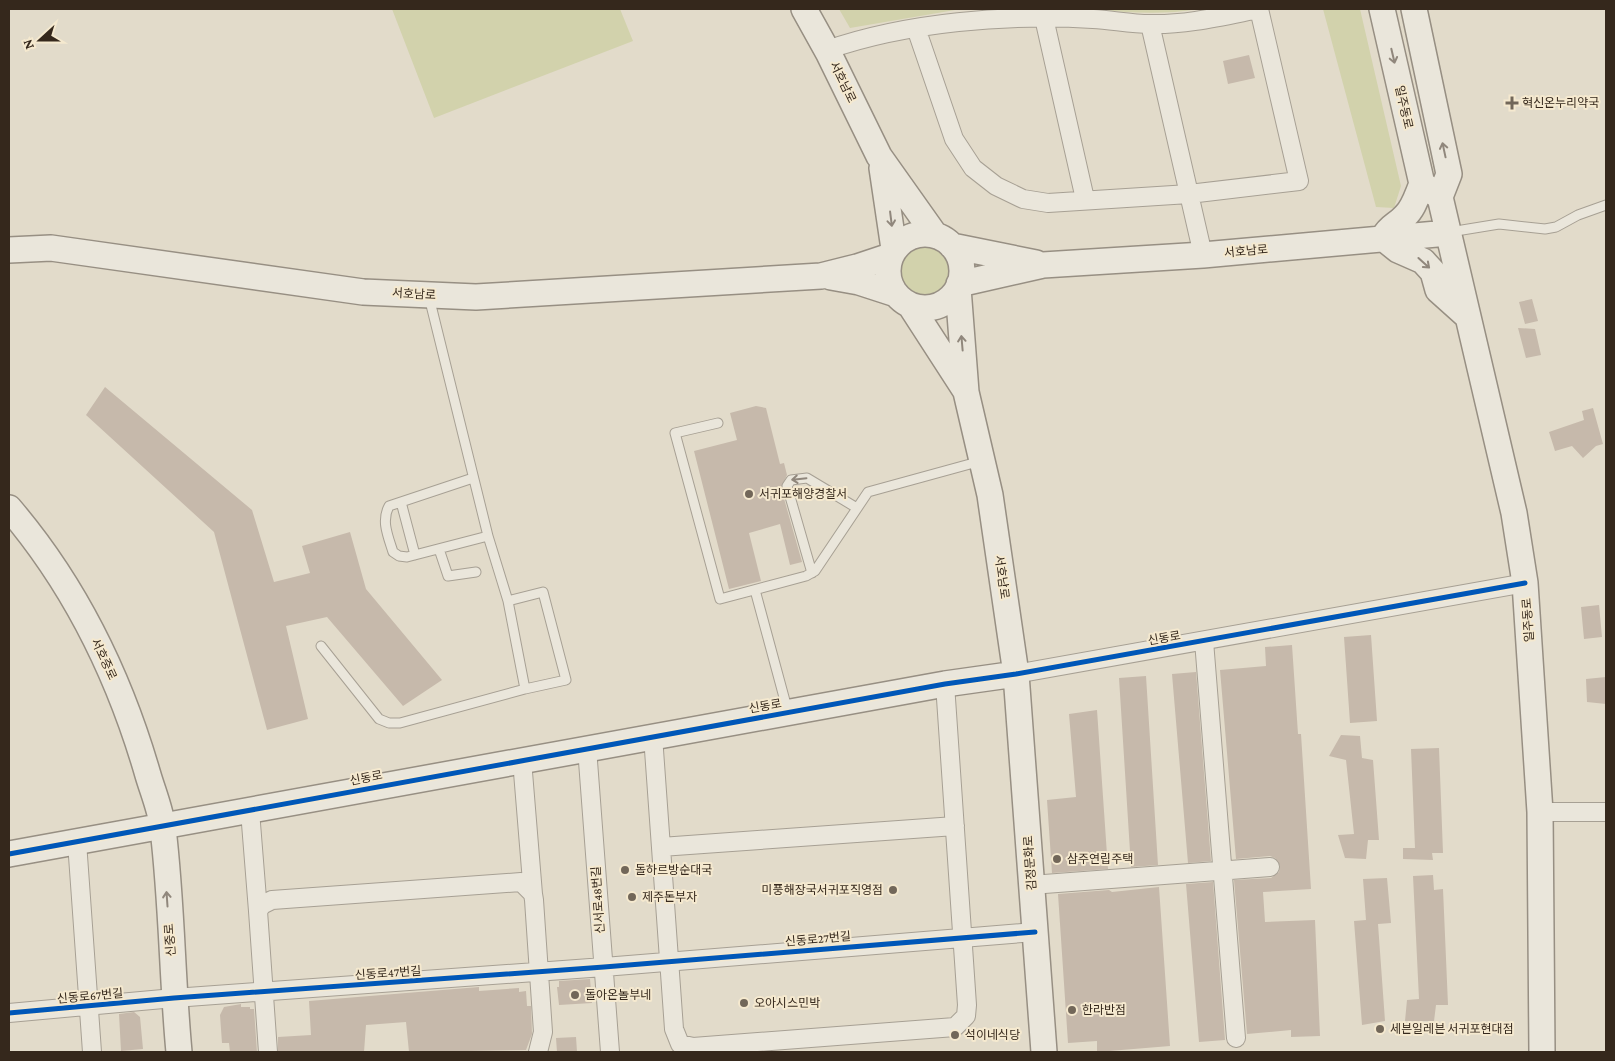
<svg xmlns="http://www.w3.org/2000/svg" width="1615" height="1061" font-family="'Crimson Pro','Noto Sans KR',serif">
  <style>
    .green { fill: #d2d2ac }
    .building { fill: #c6b9ab }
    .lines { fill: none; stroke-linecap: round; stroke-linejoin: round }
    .lane-casing { stroke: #a7a094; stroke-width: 11 }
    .street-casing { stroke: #a7a094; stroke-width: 20 }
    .secondary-casing { stroke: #978f83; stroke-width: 28 }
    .lane { stroke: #eae6db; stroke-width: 9 }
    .street { stroke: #eae6db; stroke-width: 18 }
    .secondary { stroke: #eae6db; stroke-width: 25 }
    .cycleway-casing { stroke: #f5e9cf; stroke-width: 8 }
    .cycleway { stroke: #0057b8; stroke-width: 5 }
    .oneway { stroke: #90877c }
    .poi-dot { fill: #726759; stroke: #f5e9cf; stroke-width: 2 }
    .labels { text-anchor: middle; stroke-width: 4; stroke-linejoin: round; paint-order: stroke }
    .street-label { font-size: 12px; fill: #35281c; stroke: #f5e9cf }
    .poi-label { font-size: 12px; fill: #35281c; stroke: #f5e9cf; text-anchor: start }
  </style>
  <rect width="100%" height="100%" fill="#e2dbca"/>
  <path class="green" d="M392,9H620L633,41L434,118Z
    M839,9H961L850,28Z
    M1094,9H1198C1164,15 1128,13 1094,9Z
    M1323,9H1360L1401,186L1394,208L1376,207Z
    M900 271a25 25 0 1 1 50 0a25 25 0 1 1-50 0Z"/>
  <path class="building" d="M1249,55L1255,78L1228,84L1223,61Z
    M1532,299L1538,321L1525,324L1519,302Z
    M1518,328L1535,329L1541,355L1526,358Z
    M105,387L252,510L274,582L310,573L302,546L350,532L366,589L442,680L403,706L327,617L286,626L308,719L267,730L214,532L86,415Z
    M756,406L766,408L780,464L784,463L787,475L781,488L802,562L790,565L780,524L749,533L761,581L729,589L694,451L737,440L730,413Z
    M1593,408L1603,444L1596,446L1583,458L1572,446L1555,451L1549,432L1584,420L1582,411Z
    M1599,605L1602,637L1584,639L1581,607Z
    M1371,635L1377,721L1350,723L1344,637Z
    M1292,645L1298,734H1301L1311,889L1263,892L1265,922L1315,920L1320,1036L1291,1037V1030L1247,1034L1234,880L1271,878L1279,872L1280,866L1275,858L1270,856L1236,859L1220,670L1266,666L1265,647Z
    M1196,672L1211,861L1188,863L1172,674Z
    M1146,676L1158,865L1131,867L1119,678Z
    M1606,677V704L1587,702L1586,679Z
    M1097,710L1108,869L1052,873L1047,800L1076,797L1069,714Z
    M1341,735L1360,736L1362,758L1373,760L1379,840H1368L1366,859L1345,858L1338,835L1354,834L1346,760L1329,756Z
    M1439,748L1443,853H1432L1433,860L1403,859V848H1415L1411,749Z
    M1433,875L1434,890L1443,889L1448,1005H1436L1434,1021H1405L1407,1000L1419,999L1413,876Z
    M1387,878L1391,923L1378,924L1385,1021L1362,1025L1354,921L1366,920L1363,879Z
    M1213,882L1225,1040L1199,1042L1186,884Z
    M1159,887L1170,1046L1097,1052V1041L1068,1043L1058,894L1109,890L1112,892Z
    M590,979L592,1003L559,1005L557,987H559V981Z
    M479,987V991L519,988V992L526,991L527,1006H531L532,1034L526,1050L409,1052L406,1022L366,1025L364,1052H278V1037L311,1035L309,1001Z
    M241,1004V1007H250V1009H254L257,1052H230L229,1043H222L220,1015L224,1007Z
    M134,1012L140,1017L143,1049L121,1051L119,1014Z
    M576,1037L577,1052H557L556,1038Z"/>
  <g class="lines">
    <g class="lane-casing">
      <path id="lane" d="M1450,232L1499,224L1545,229L1556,227L1578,215L1606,205
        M718,423L675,433L720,599L806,576L815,571L868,492L981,461
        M473,478L389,506C381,521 388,536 393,552L399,556L407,557L488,536
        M401,502L415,555
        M439,549L448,576L476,572
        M812,573L787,486L791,480L807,478L857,508
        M755,590L788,712
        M508,601L543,592L566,680L525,689
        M321,646L379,719L389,723H400L525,689L508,601L488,536L429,297"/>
    </g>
    <g class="street-casing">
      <path id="street" d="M1044,18L1085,199
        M1150,24L1203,255
        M916,28L954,139L973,168L996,186L1023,199L1048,203L1189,194L1299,181L1259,9
        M827,50C907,22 1008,14 1093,19C1112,20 1131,24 1150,24C1186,25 1223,16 1259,9
        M1204,641L1236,1038
        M1016,674L1525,583
        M653,736L674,1029L680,1044L693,1047L955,1027L966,1016L967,1005L945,684
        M587,748L610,1052
        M522,760L533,894
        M250,811L258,911
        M1540,812H1606
        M77,842L92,1052
        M661,847L955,826
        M1031,885L1270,867
        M9,1013L174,998L604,967L1035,932
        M268,1052L258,911L262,905L272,900L521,882L533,894L534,900L543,1032L538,1052"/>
    </g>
    <g class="secondary-casing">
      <path id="secondary" d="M804,9L829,54L879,156L935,235
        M1382,9L1422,184L1440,197
        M1414,9L1449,174L1440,197L1514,513L1525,583L1540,812L1542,1052
        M882,168L894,249
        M888 271a37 37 0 1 1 74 0a37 37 0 1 1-74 0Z
        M1383,238L1398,250L1423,261L1433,272L1438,290L1467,316
        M1383,238C1390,225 1396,226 1405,216C1414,208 1417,195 1422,184
        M952,246L1036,263
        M9,250L51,248L363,292L476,297L821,276L857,267L890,256
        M831,277L859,282L896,294
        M959,284L1043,265L1203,255L1448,233
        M958,288L966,392L990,495L1016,674L1044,1052
        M910,305L965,390
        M9,508C75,585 120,678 148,775C153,792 161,811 163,829C172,903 172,978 179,1052
        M9,854L945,684L1016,674"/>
    </g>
    <use href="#lane" class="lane"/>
    <use href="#street" class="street"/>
    <use href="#secondary" class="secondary"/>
    <g class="cycleway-casing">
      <path id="cycleway" d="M9,854L945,684L1016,674L1525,583
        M9,1013L174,998L604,967L1035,932"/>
    </g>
    <use href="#cycleway" class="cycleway"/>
  </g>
  <defs><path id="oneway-shaft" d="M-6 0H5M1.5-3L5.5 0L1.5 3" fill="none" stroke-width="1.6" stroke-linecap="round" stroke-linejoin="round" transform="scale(1.25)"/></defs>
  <g class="oneway">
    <use href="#oneway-shaft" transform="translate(1393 56) rotate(77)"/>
    <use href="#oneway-shaft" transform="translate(1444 150) rotate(-102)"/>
    <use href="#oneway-shaft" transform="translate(891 219) rotate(83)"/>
    <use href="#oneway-shaft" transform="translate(1424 263) rotate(42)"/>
    <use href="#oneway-shaft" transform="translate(962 343) rotate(-95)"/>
    <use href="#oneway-shaft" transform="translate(799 479) rotate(174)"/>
    <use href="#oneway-shaft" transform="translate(167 899) rotate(-94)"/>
  </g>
  <g class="poi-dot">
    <path d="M1509.5 95.5h5v5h5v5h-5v5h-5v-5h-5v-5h5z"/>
    <circle cx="749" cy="494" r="5"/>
    <circle cx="1057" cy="859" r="5"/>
    <circle cx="625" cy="870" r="5"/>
    <circle cx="893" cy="890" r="5"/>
    <circle cx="632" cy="897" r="5"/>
    <circle cx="575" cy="995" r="5"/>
    <circle cx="744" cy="1003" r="5"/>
    <circle cx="1072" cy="1010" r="5"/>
    <circle cx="1380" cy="1029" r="5"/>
    <circle cx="955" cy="1035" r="5"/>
  </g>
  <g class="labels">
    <g class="street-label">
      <text transform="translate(843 82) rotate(64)" y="4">서호남로</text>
      <text transform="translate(1404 107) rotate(77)" y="4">일주동로</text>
      <text transform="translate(1246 251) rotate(-5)" y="4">서호남로</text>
      <text transform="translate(414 294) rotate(3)" y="4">서호남로</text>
      <text transform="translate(1002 577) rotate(82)" y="4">서호남로</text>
      <text transform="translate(1528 620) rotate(-94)" y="4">일주동로</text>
      <text transform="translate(1164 638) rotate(-10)" y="4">신동로</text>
      <text transform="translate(104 659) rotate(65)" y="4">서호중로</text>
      <text transform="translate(765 706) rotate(-10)" y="4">신동로</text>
      <text transform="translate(366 778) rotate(-11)" y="4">신동로</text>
      <text transform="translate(1030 863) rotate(-94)" y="4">김정문화로</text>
      <text transform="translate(598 900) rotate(-94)" y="4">신서로48번길</text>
      <text transform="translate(818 939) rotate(-5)" y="4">신동로27번길</text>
      <text transform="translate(170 940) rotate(-94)" y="4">신중로</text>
      <text transform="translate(388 973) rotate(-4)" y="4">신동로47번길</text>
      <text transform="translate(90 996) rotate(-5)" y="4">신동로67번길</text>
    </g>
    <g class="poi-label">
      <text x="1522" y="107">혁신온누리약국</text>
      <text x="759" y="498">서귀포해양경찰서</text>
      <text x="1067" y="863">삼주연립주택</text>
      <text x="635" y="874">돌하르방순대국</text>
      <text x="883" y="894" text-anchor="end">미풍해장국서귀포직영점</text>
      <text x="642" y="901">제주돈부자</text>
      <text x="585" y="999">돌아온놀부네</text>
      <text x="754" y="1007">오아시스민박</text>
      <text x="1082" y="1014">한라반점</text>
      <text x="1390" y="1033">세븐일레븐 서귀포현대점</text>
      <text x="965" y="1039">석이네식당</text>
    </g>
  </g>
  <rect width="1615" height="1061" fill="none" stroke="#35281c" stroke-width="20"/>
  <g transform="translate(40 40) rotate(249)" stroke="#f5e9cf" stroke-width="4" paint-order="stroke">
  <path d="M0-4L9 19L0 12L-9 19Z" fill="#35281c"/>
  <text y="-8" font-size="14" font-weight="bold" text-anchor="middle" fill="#35281c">N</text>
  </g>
</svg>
